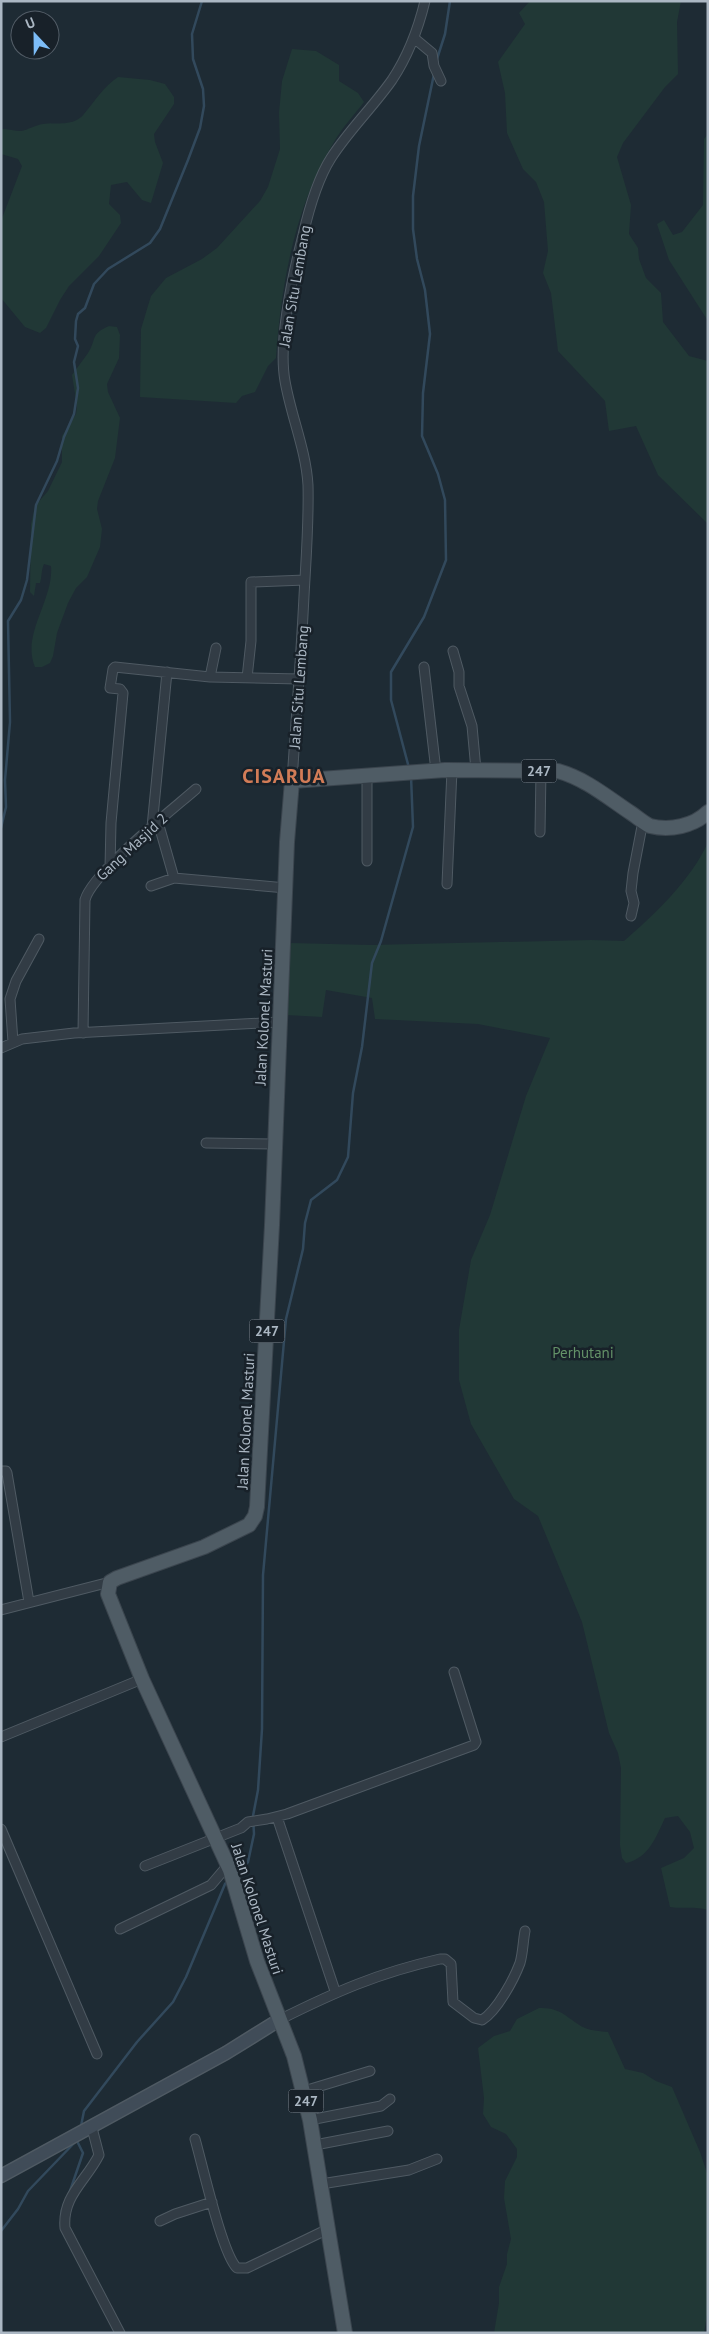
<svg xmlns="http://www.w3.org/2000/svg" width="709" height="2334" font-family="'PT Sans',sans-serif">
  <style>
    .green { fill: #213836 }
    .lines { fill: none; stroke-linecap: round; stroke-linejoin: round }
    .stream { stroke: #32495c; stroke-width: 2.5 }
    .street-casing { stroke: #4f5a63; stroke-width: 11 }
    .secondary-casing { stroke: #4f5a63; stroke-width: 15 }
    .primary-casing { stroke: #3b454e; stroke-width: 16 }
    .street { stroke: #323c45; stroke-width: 9 }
    .secondary { stroke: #404c58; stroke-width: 12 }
    .primary { stroke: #4f5c65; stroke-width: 14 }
    .labels { text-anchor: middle; stroke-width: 5; stroke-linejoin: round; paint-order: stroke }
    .shield { fill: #182129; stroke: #7f8a95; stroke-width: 1 }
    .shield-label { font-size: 14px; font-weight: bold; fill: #abb7c3 }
    .street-label { font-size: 15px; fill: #abb7c3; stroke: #182129 }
    .park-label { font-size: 15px; fill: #649268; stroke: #182129 }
    .district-label { font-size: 20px; font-weight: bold; letter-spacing: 1px; fill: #d27c57; stroke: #182129 }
  </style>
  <rect width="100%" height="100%" fill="#1e2b34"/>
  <path class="green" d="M530,1H681L677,22L678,74L665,87L623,143L617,157L631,205L629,234L638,248L639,259L646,278L661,293L663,322L689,356L708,361V524L658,475L636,426L609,431L605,401L558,351L551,293L543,273L548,251L544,202L536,182L523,169L507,133L505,93L498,62L525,24L519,13Z
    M292,49L316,51L339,65V81L358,93L364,102C354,115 342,128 334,142C295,205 281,285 276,358L268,366L255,392L242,396L236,403L140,397L141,329L151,296L166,278L202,259L217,248L260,201L268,187L280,149L279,113L282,81Z
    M118,77L150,80L165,84L174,97V104L154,134L155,142L163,163L151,203L142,200L127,182L111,185L109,204L120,215L121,223L99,256L69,286L60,300L46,328L40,333L25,327L1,298V221L22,166L18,159L1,154V129C8,129 15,131 21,131C28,130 35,125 43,124C56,122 74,127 84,114C95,101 103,87 118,77Z
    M708,134V321L669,260L657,224L664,220L673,235L682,232L703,205L704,139Z
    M109,326L117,327L120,335L119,358L107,384L108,392L120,418L115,458L98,501L97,509L102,529L100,547L87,577L76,588L68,603L57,633L53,656L50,663L42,667H35C21,634 54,600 51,566L44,564C41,571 42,577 40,583H36L34,596L30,592L31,524L35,506L48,491L62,462V436L76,414L77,406L72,375C77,368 83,360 88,353C97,339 90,334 109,326Z
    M708,842V1910C695,1906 683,1909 670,1907L661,1868L684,1858L694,1848L690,1832L678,1816L665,1818C656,1837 649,1858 626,1863L622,1858L620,1845L621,1768L618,1753L609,1733L582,1622L538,1516L514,1499L471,1424L459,1380V1330L471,1260L490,1215L526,1096L550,1038L478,1024L375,1019L372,998L326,990L322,1017L286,1015L290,943L371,945L591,940L624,941C654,915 692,879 708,842Z
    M539,2008C562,2007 567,2019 585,2028C592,2031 600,2031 608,2032L625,2069L643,2073L656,2081L672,2087L700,2152L708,2176V2309L704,2333H494L499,2303V2287L507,2264V2254L511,2239L504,2198L505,2181L517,2157V2149L506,2134L491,2127L483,2114L484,2098L478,2048L494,2036L510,2031L517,2019Z"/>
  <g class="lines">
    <path class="stream" d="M437,59L445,34L450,1
      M409,768L391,700V672L424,617L446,560L445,500L438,474L422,436L423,393L430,334L425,290L417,259L413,229V196L419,146L434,74
      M1,828L6,807L5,780L10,722L8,621L21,600L27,580L36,505L57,461L64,437L74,414L78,388L74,362L78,346L75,339L76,321L78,314L85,308L94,284L108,269L150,243L160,229L188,160L200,128L204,106L203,89L193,59L192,34L202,1
      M236,1874L248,1862L254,1834L253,1816L258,1790L262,1729L263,1575L286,1319L303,1249L305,1223L311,1200L337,1180L348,1157L353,1093L362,1047L372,963L381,941L413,827L411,776
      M81,2126L84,2111L137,2042L173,2002L186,1977L225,1884L228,1881
      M70,2191L83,2153L77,2141
      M61,2224L62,2210
      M1,2231L18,2209L28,2191L78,2139"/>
    <g class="street-casing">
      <path id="street" d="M414,38L432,53L434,66L441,81
        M216,648L210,677L300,679
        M453,651L459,672V686L472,726L476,770
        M424,667L436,771
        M247,678L251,641V582L305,580
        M292,781C296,719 301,658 304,596C306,559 309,522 308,485C306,450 291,416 285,381C278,342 293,274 303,235C309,209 317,180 331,158C349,130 373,107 392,80C408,56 418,30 425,1
        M158,822L174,878
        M152,827L167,672
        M540,832L541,771
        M367,861V776
        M110,867L111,823L123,693L120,689L110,688L113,669L115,667L210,677
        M447,884L452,770
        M151,886L174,878L286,888
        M631,916L634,903L631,891L633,873L643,821
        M83,1033L85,900C92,873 172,810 196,789
        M13,1042L10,999L16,981L39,939
        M1,1048L22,1039L74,1033L281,1022
        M206,1143L275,1144
        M1,1471H6L7,1473L29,1602
        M1,1610L110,1582
        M1,1737L142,1679
        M277,1817L335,1991
        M1,1829L97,2054
        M145,1866L241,1828L248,1822L267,1819L287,1814L474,1745L476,1742L454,1672
        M120,1929L211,1885L228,1865
        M279,2020C335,1992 378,1973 440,1959H445L451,1964L453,2002L474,2018L482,2020C497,2011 514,1979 520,1963C523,1953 523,1941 525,1931
        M304,2091L370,2071
        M310,2120L381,2106L390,2099
        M92,2128L99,2155C86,2181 62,2196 65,2228L120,2333
        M195,2139C202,2163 222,2254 237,2268H247L328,2229
        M315,2145L388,2131
        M321,2184L409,2170L437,2159
        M160,2221L175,2214L212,2202"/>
    </g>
    <g class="secondary-casing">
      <path id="secondary" d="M1,2176L226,2053L279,2020"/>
    </g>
    <g class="primary-casing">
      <path id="primary" d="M345,2333L310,2120L294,2056L257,1961L230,1870L142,1679L108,1594L110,1582L117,1578L204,1547L249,1525L255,1516L257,1507L272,1225L287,842L292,781L445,770L558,771C586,779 607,797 631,813C637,817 644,823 650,826C670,831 694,826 708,812"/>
    </g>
    <use href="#street" class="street"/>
    <use href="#secondary" class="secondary"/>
    <use href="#primary" class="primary"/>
  </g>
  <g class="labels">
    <g class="shield">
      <rect x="521.5" y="759.5" width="35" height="23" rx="4"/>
      <rect x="249.5" y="1319.5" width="35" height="23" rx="4"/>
      <rect x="288.5" y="2089.5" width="35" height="23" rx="4"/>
    </g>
    <g class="shield-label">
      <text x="539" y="776">247</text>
      <text x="267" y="1336">247</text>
      <text x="306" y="2106">247</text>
    </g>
    <g class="street-label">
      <text transform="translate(295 286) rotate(-80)" y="5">Jalan Situ Lembang</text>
      <text transform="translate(299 687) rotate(-86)" y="5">Jalan Situ Lembang</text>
      <text transform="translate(132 847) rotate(-43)" y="5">Gang Masjid 2</text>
      <text transform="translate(264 1017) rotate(-87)" y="5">Jalan Kolonel Masturi</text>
      <text transform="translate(246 1421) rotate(-87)" y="5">Jalan Kolonel Masturi</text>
      <text transform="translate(257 1909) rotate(72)" y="5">Jalan Kolonel Masturi</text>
    </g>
    <g class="park-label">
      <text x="583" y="1358">Perhutani</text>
    </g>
    <g class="district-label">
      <text x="284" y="783">CISARUA</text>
    </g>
  </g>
  <rect width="709" height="2334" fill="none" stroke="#abb7c3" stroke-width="5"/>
  <g transform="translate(35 35) rotate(338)"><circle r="24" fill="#182129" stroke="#535d67"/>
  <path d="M0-4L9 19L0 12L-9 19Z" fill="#7cbcf7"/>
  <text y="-8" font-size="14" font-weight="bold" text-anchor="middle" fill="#abb7c3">U</text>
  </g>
</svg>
